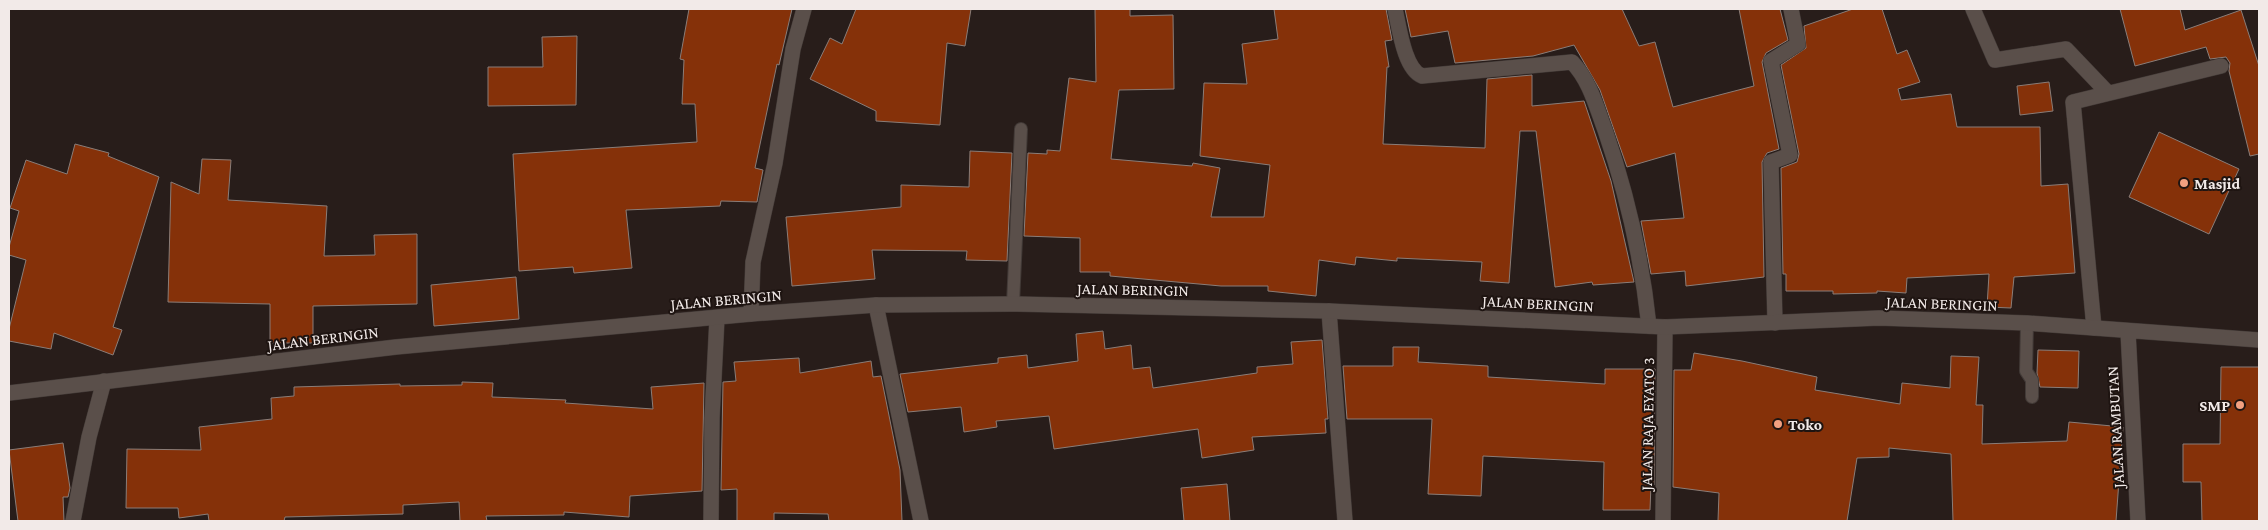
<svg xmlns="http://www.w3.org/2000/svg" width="2268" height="530" font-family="'Crimson Pro',serif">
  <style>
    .building { fill: #853109; stroke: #8a7d78 }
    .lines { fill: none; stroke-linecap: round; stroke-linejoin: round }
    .lane-casing { stroke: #423a37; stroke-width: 14 }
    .street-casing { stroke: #423a37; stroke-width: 16 }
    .secondary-casing { stroke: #423a37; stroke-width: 16 }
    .lane { stroke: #5a4f4a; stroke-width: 12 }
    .street { stroke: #5a4f4a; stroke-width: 15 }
    .secondary { stroke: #5a4f4a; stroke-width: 15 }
    .poi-dot { fill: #f2a080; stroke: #1e1411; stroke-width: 2 }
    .labels { text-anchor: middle; stroke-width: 4; stroke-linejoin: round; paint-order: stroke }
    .poi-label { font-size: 16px; font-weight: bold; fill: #f2eae8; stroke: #1e1411; text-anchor: start }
    .street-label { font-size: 16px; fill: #f2eae8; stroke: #1e1411 }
  </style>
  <rect width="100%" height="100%" fill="#281d1a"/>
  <path class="building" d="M689,9H792L779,65L777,64L755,168L763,170L757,202L721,201L720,206L626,210L632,268L574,273L573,267L519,271L513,154L697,142L695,104H682L684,60L680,59Z
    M856,9H971L965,46L947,43L940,125L876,121V111L810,79L830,38L842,44Z
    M1095,9H1130V16L1173,15L1174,89L1119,90L1111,159L1192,166L1193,163L1220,168L1211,217H1264L1270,165L1200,156L1204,83L1247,84L1242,44L1278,39L1274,9H1386L1392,40L1385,41L1389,67H1387L1383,144L1485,148L1487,79L1532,75V106L1584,101L1611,181L1634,282L1593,285L1592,282L1555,287L1536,131H1520L1509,283L1480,281L1482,262L1397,258V261L1356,257L1355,265L1319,260L1316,296L1268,291V286H1221L1110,276V272H1080V238L1024,236L1028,153L1047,154V150L1060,151L1069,78L1096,82Z
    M1405,9H1622L1639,46L1655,42L1673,107L1754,86L1739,9H1780L1788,40L1766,53L1762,62L1779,149L1767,153L1762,162L1764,277L1686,286L1685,271L1651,274L1641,221L1684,218L1675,153L1627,167L1600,90L1574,45L1533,56L1455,63L1448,31L1411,37Z
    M1853,9H1882L1897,54L1907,50L1920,82L1898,89L1901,100L1951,94L1957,127H2040L2041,186L2068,184L2075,273L2014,277L2011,308L1987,307L1989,274L1907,278L1906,293L1877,291V293L1833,294V291H1786V274H1783L1781,168L1797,162L1799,154L1781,65L1806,48L1804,26Z
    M2120,9H2180L2185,30L2241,10L2259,66V154L2250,156L2229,71L2230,63L2226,57L2210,59L2206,47L2135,66Z
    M577,36L576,105L488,106V67H543L542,37Z
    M2049,82L2053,111L2020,115L2017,86Z
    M2159,132L2239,169L2209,234L2129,197Z
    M75,144L109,153L108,156L159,177L113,327L122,330L113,355L54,333L51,349L9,341V329L26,260L9,255V247L19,211L10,208L26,160L67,174Z
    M970,151L1012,153L1007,261L966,260L967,251L872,250L875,279L792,286L786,217L901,207V185L969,187Z
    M202,159L231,160L228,200L327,206L324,256L375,255L374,235L417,234V304L313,306V343H270V304L168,302L171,182L199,194Z
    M516,277L519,319L434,326L431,285Z
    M1103,331L1105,349L1131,345L1133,369L1150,367L1153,388L1257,373V367L1293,364L1291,342L1322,340L1328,419H1325L1326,433L1252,437L1254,450L1202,458L1198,429L1054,449L1049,416L996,421L997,427L964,432L961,407L908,412L900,374L998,363V358L1027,355L1028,368L1078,361L1076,334Z
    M1393,347H1419L1418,362L1488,366V377L1605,384V369H1655L1654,485L1651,484L1650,510H1603L1604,462L1483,456L1481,496L1428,494L1432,419H1347L1343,366H1393Z
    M2038,350L2079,351L2078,388L2040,387L2037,373Z
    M1694,353L1742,361L1817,377L1815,390L1900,404L1902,383L1950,388L1951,356L1979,357L1976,405H1983L1982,444L2067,441L2069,422L2123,427L2116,521H1953L1951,454L1889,448V457L1857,458L1847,521H1718L1719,493L1673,487L1674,370H1691Z
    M799,358L800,373L871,361L873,377L881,376L900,470L902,521H829L828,514L774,513V521H737V489L721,490L723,382L736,381L734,362Z
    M2221,367H2259V521H2202L2201,482H2183V444H2220Z
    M462,382L493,383L492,397L566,400L565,403L653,409L651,387L704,383L702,491L630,496L629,517L564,512V515L486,516L487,521H460L459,502L403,505V514L285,517L284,521H209L208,514L179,518L178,508H126L127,449L201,450L199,427L272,419L271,398L294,396V387L400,384V386L462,385Z
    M63,443L70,488L68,497H63L64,521H18L9,450Z
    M1227,484L1230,521H1184L1181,488Z"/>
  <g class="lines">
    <g class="lane-casing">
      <path id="lane" d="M1013,304L1021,129
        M2027,323L2026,371L2032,380V397"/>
    </g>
    <g class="street-casing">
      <path id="street" d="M1395,9C1399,26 1404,69 1422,76L1572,62C1590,81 1596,106 1605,130C1627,194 1642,259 1649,326
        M1973,9L1995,60L2066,49L2108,93
        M876,305L921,521
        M1329,311L1345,521
        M751,314L753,262L775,163L793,49L804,9
        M1775,323L1771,162L1790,155L1771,61L1798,44L1791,9
        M2094,328L2073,102L2221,66
        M73,521L89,437L104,381
        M711,521L712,418L717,318
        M1663,521L1665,327"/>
    </g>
    <g class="secondary-casing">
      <path id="secondary" d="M2128,332L2138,521
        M9,393L396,347L751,314L876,305L1013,304L1329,311L1665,327L1879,318L2027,323L2259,340"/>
    </g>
    <use href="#lane" class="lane"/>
    <use href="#street" class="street"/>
    <use href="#secondary" class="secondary"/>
  </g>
  <g class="poi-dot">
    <circle cx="2184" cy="183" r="5"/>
    <circle cx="2240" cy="405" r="5"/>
    <circle cx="1778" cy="424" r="5"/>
  </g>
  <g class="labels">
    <g class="poi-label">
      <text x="2194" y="189">Masjid</text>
      <text x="2230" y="411" text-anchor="end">SMP</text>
      <text x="1788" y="430">Toko</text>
    </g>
    <g class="street-label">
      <text transform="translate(1133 289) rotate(1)" y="6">JALAN BERINGIN</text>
      <text transform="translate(726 299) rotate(-5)" y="6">JALAN BERINGIN</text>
      <text transform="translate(1538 303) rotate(3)" y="6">JALAN BERINGIN</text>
      <text transform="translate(1942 303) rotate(2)" y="6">JALAN BERINGIN</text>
      <text transform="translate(323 338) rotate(-7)" y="6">JALAN BERINGIN</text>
      <text transform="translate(1647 424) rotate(-89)" y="6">JALAN RAJA EYATO 3</text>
      <text transform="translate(2115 427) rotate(-93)" y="6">JALAN RAMBUTAN</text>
    </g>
  </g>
  <rect width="2268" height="530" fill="none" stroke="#f2eae8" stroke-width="20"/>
</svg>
